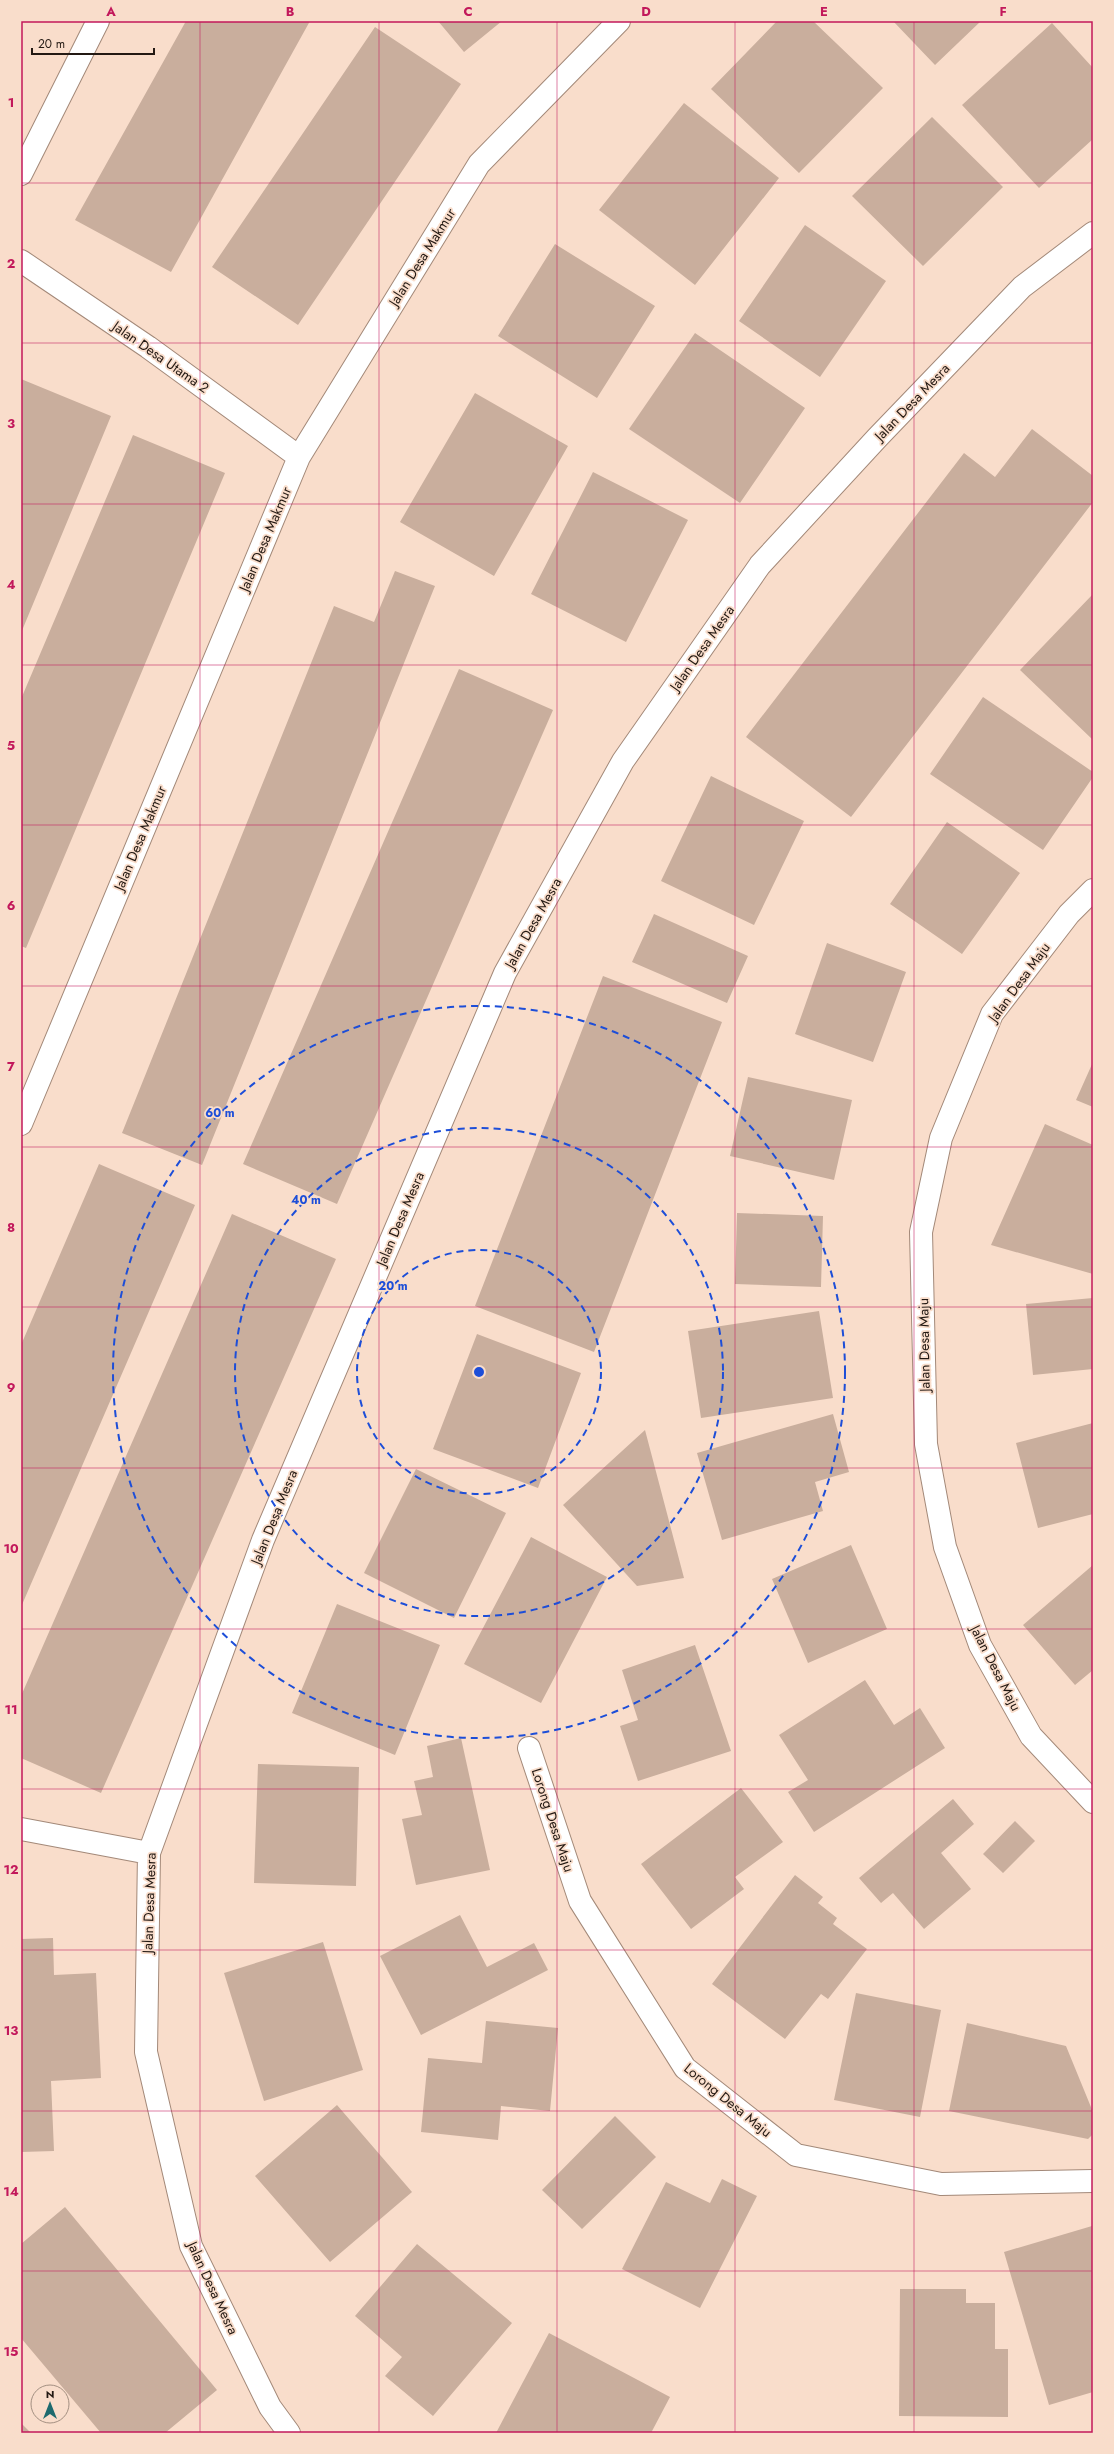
<svg xmlns="http://www.w3.org/2000/svg" width="1114" height="2454" font-family="Jost,sans-serif">
  <style>
    .building { fill: #c9ae9d }
    .lines { fill: none; stroke-linecap: round; stroke-linejoin: round }
    .minor-casing { stroke: #a38979; stroke-width: 24 }
    .minor { stroke: #fff; stroke-width: 22 }
    .grid { fill: none; stroke: #c2185b; stroke-width: 1; stroke-opacity: 0.55 }
    .ring { fill: none; stroke: #1d4ed8; stroke-width: 2; stroke-dasharray: 7 5 }
    .labels { text-anchor: middle; stroke-width: 3.5; stroke-linejoin: round; paint-order: stroke }
    .street-label { font-size: 14px; fill: #231913; stroke: #f9ddcb }
    .centre { fill: #1d4ed8; stroke: #f9ddcb; stroke-width: 2 }
    .ring-label { font-size: 12px; text-anchor: middle; font-weight: bold; fill: #1d4ed8; stroke: #f9ddcb; stroke-width: 3.5; stroke-linejoin: round; paint-order: stroke }
    .neatline { fill: none; stroke: #c2185b; stroke-width: 1.5 }
    .grid-label { font-size: 13px; text-anchor: middle; font-weight: bold; fill: #c2185b }
  </style>
  <rect width="100%" height="100%" fill="#f9ddcb"/>
  <path class="building" d="M186,21H310L171,272L75,220Z
    M438,21H502L464,52Z
    M777,21H813L883,88L799,173L711,89Z
    M893,21H981L935,65Z
    M1052,23L1093,68V139L1039,188L962,105Z
    M375,27L461,84L298,325L212,267Z
    M684,103L779,178L695,285L599,210Z
    M932,117L1003,187L923,266L852,196Z
    M805,225L886,281L820,377L739,321Z
    M555,244L655,306L597,398L498,336Z
    M695,333L805,408L740,503L629,429Z
    M21,379L111,416L21,633Z
    M475,393L568,446L494,576L400,522Z
    M1032,429L1093,476V502L851,817L746,737L964,453L995,477Z
    M133,435L225,473L26,948L21,946V699Z
    M593,472L688,520L626,642L531,594Z
    M395,571L435,586L202,1165L122,1133L334,606L374,622Z
    M1093,594V740L1020,670Z
    M459,669L553,710L337,1204L243,1164Z
    M983,697L1093,772V777L1043,850L930,774Z
    M711,776L804,821L754,925L661,881Z
    M947,822L1020,873L962,954L890,904Z
    M654,914L748,956L727,1003L632,962Z
    M827,943L906,972L873,1062L795,1034Z
    M603,976L722,1022L594,1352L475,1306Z
    M1093,1062V1107L1076,1100Z
    M748,1077L852,1100L834,1180L730,1156Z
    M1045,1124L1093,1145V1274L991,1245Z
    M99,1164L195,1205L21,1607V1345Z
    M737,1213L823,1216L821,1287L735,1284Z
    M232,1214L336,1259L101,1793L21,1758V1696Z
    M1093,1298V1369L1033,1375L1026,1304Z
    M819,1311L833,1398L701,1418L688,1331Z
    M477,1334L581,1373L538,1488L433,1449Z
    M833,1414L849,1472L815,1482L823,1511L722,1540L697,1453Z
    M1093,1423V1514L1038,1528L1016,1443Z
    M645,1430L684,1578L637,1586L563,1505Z
    M416,1469L506,1513L454,1618L364,1573Z
    M531,1537L607,1577L541,1703L464,1664Z
    M851,1545L887,1629L808,1663L772,1579Z
    M1093,1565V1670L1075,1685L1023,1625Z
    M337,1604L440,1645L395,1755L292,1713Z
    M695,1645L731,1751L638,1781L620,1726L638,1720L622,1670Z
    M865,1680L894,1725L920,1708L945,1748L814,1832L788,1792L808,1780L779,1735Z
    M461,1738L490,1870L416,1885L402,1819L422,1815L414,1781L433,1777L427,1746Z
    M258,1764L359,1767L356,1886L254,1883Z
    M741,1788L783,1842L735,1877L744,1889L691,1929L641,1864Z
    M953,1799L974,1824L941,1853L971,1889L924,1929L893,1893L881,1903L859,1878Z
    M1015,1821L1035,1841L1003,1873L983,1854Z
    M795,1875L823,1897L818,1903L837,1918L833,1924L867,1949L828,1999L821,1994L785,2039L712,1984Z
    M460,1915L487,1967L534,1943L548,1970L421,2035L380,1956Z
    M53,1938L54,1975L96,1973L101,2078L51,2081L54,2151L21,2152V1939Z
    M323,1942L363,2070L264,2101L224,1973Z
    M856,1993L941,2010L920,2117L834,2100Z
    M486,2021L558,2028L550,2111L501,2106L498,2140L421,2132L428,2058L482,2063Z
    M967,2023L1066,2046L1093,2112V2134L1088,2139L949,2111Z
    M337,2105L412,2192L330,2262L255,2176Z
    M615,2116L656,2157L582,2229L542,2190Z
    M722,2179L757,2196L700,2308L622,2269L666,2182L710,2203Z
    M65,2207L217,2390L165,2433H101L21,2338V2244Z
    M1092,2226L1093,2392L1049,2405L1004,2252Z
    M417,2244L512,2323L433,2416L385,2376L402,2357L355,2316Z
    M900,2289H966V2303H995V2349H1008V2417L899,2416Z
    M549,2333L670,2397L651,2433H496Z
    M21,2423L31,2433H21Z"/>
  <g class="lines">
    <g class="minor-casing">
      <path id="minor" d="M21,174L98,21
        M21,261L148,347L299,457
        M1093,890L1069,914L992,1014L941,1138L921,1232L926,1444L945,1547L980,1645L1031,1736L1093,1802
        M21,1124L299,457L479,164L619,21
        M529,1748L580,1901L685,2068L796,2155L941,2184L1093,2181
        M21,1829L149,1853
        M289,2433L270,2407L191,2246L146,2052L149,1853L263,1540L505,973L623,761L760,565L877,438L1022,287L1093,233"/>
    </g>
    <use href="#minor" class="minor"/>
  </g>
  <path class="grid" d="M200,21V2433M379,21V2433M557,21V2433M735,21V2433M914,21V2433M21,183H1093M21,343H1093M21,504H1093M21,665H1093M21,825H1093M21,986H1093M21,1147H1093M21,1307H1093M21,1468H1093M21,1629H1093M21,1789H1093M21,1950H1093M21,2111H1093M21,2271H1093"/>
  <g class="ring">
    <circle cx="479" cy="1372" r="122"/>
    <circle cx="479" cy="1372" r="244"/>
    <circle cx="479" cy="1372" r="366"/>
  </g>
  <g class="labels">
    <g class="street-label">
      <text transform="translate(422 257) rotate(-58)" y="5">Jalan Desa Makmur</text>
      <text transform="translate(161 357) rotate(35)" y="5">Jalan Desa Utama 2</text>
      <text transform="translate(912 402) rotate(-46)" y="5">Jalan Desa Mesra</text>
      <text transform="translate(265 539) rotate(-67)" y="5">Jalan Desa Makmur</text>
      <text transform="translate(702 648) rotate(-55)" y="5">Jalan Desa Mesra</text>
      <text transform="translate(140 838) rotate(-67)" y="5">Jalan Desa Makmur</text>
      <text transform="translate(533 923) rotate(-61)" y="5">Jalan Desa Mesra</text>
      <text transform="translate(1019 982) rotate(-54)" y="5">Jalan Desa Maju</text>
      <text transform="translate(400 1219) rotate(-67)" y="5">Jalan Desa Mesra</text>
      <text transform="translate(924 1345) rotate(-91)" y="5">Jalan Desa Maju</text>
      <text transform="translate(274 1517) rotate(-68)" y="5">Jalan Desa Mesra</text>
      <text transform="translate(996 1668) rotate(63)" y="5">Jalan Desa Maju</text>
      <text transform="translate(553 1820) rotate(72)" y="5">Lorong Desa Maju</text>
      <text transform="translate(149 1903) rotate(-88)" y="5">Jalan Desa Mesra</text>
      <text transform="translate(728 2100) rotate(39)" y="5">Lorong Desa Maju</text>
      <text transform="translate(213 2288) rotate(65)" y="5">Jalan Desa Mesra</text>
    </g>
  </g>
  <circle cx="479" cy="1372" r="6" class="centre"/>
  <g class="ring-label">
    <text x="220" y="1117">60 m</text>
    <text x="306" y="1204">40 m</text>
    <text x="393" y="1290">20 m</text>
  </g>
  <rect width="1114" height="2454" fill="none" stroke="#f9ddcb" stroke-width="44"/>
  <g transform="translate(50 2404)"><circle r="19" fill="#f9ddcb" stroke="#a38f81"/>
  <path d="M0-3L7 15L0 10L-7 15Z" fill="#1e6a6e"/>
  <text y="-6" font-size="11" font-weight="bold" text-anchor="middle" fill="#231913">N</text>
  </g>
  <path d="M32 48v6h122v-6" fill="none" stroke="#231913" stroke-width="2"/>
  <text x="38" y="48" font-size="12" fill="#231913" stroke="#f9ddcb" stroke-width="3" paint-order="stroke">20 m</text>
  <rect x="22" y="22" width="1070" height="2410" class="neatline"/>
  <g class="grid-label">
    <text x="111" y="16">A</text>
    <text x="290" y="16">B</text>
    <text x="468" y="16">C</text>
    <text x="646" y="16">D</text>
    <text x="824" y="16">E</text>
    <text x="1003" y="16">F</text>
    <text x="11" y="107">1</text>
    <text x="11" y="268">2</text>
    <text x="11" y="428">3</text>
    <text x="11" y="589">4</text>
    <text x="11" y="750">5</text>
    <text x="11" y="910">6</text>
    <text x="11" y="1071">7</text>
    <text x="11" y="1232">8</text>
    <text x="11" y="1392">9</text>
    <text x="11" y="1553">10</text>
    <text x="11" y="1714">11</text>
    <text x="11" y="1874">12</text>
    <text x="11" y="2035">13</text>
    <text x="11" y="2196">14</text>
    <text x="11" y="2356">15</text>
  </g>
</svg>
